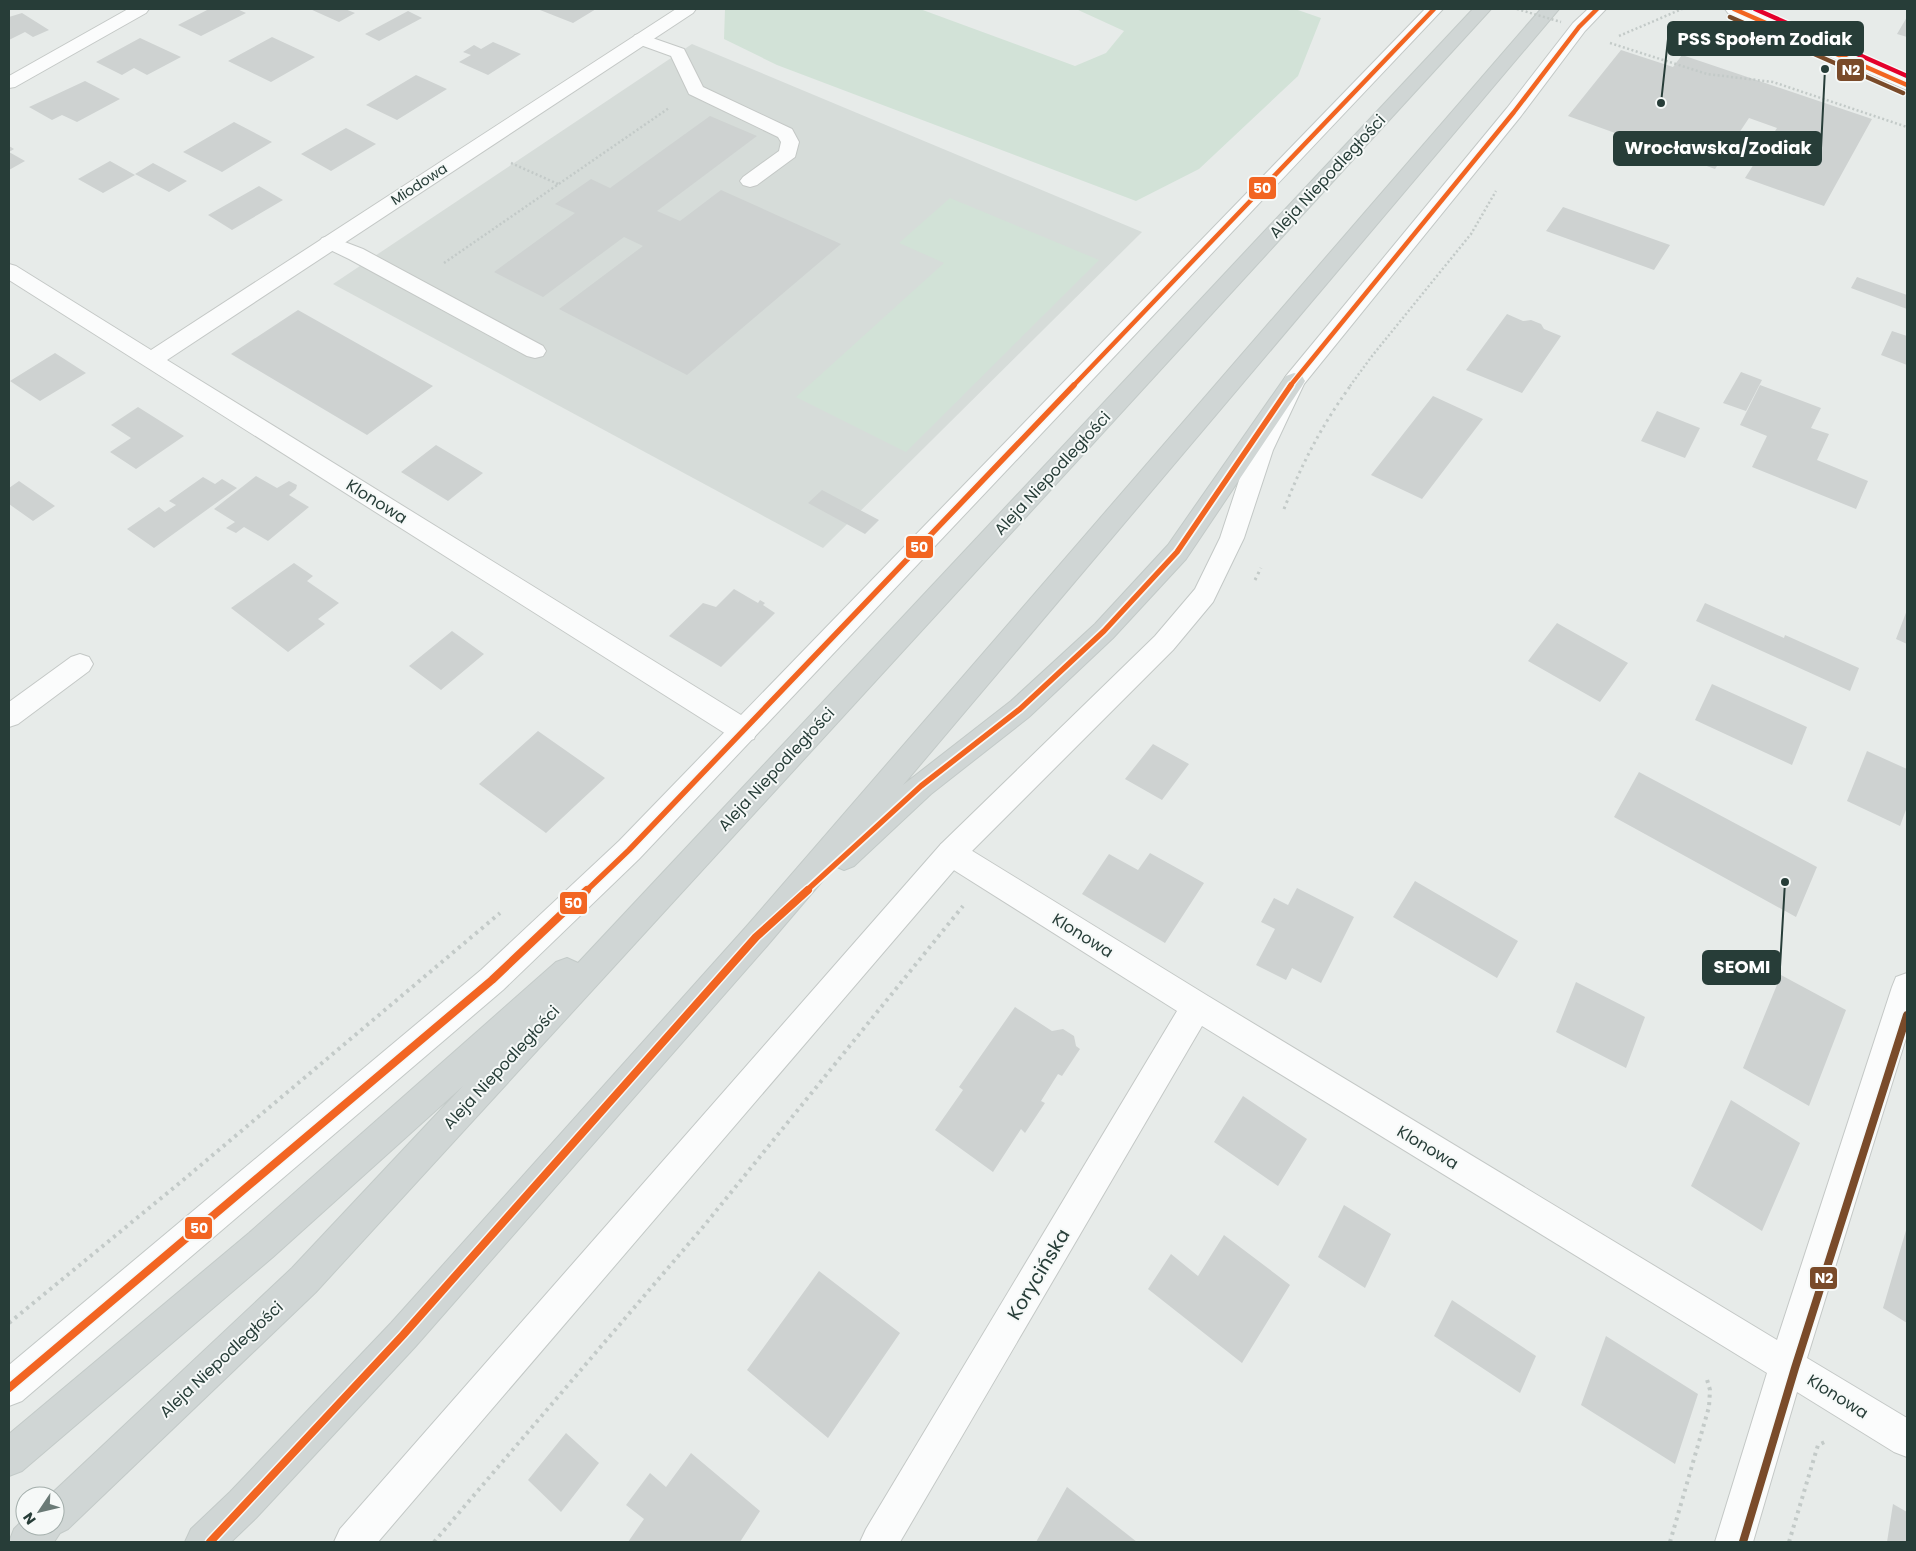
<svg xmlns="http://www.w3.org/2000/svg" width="1916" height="1551" font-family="Poppins,sans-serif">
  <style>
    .built { fill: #d6dcd9 }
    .green { fill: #d2e2d7 }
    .building { fill: #ced2d1 }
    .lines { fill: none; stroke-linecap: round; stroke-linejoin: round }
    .service-casing { stroke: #c4c8c6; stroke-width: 2 }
    .minor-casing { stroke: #c4c8c6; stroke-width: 2 }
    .secondary-casing { stroke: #c3c8c6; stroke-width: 2 }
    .primary-casing { stroke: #c3cac8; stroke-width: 2 }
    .path-far2 { stroke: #c3cac8; stroke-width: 2.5; stroke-dasharray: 2 2.5; stroke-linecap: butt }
    .path-far1 { stroke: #c3cac8; stroke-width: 3; stroke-dasharray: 2.5 4; stroke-linecap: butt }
    .path { stroke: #c3cac8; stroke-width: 4; stroke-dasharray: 3 4.5; stroke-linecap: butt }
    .service { fill: #fbfcfc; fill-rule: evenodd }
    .minor { fill: #fbfcfc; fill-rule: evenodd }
    .secondary { fill: #fbfcfc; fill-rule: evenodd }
    .primary { fill: #d0d6d5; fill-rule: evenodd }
    .path-bridge { stroke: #c3cac8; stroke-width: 2.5; stroke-dasharray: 2 2.5; stroke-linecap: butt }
    .bus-1-far2-casing { stroke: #f6f9f8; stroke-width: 7 }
    .bus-1-far1-casing { stroke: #f6f9f8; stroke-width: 9 }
    .bus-1-casing { stroke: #f6f9f8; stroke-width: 11 }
    .bus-2-far1-casing { stroke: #f6f9f8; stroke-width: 7 }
    .bus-2-casing { stroke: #f6f9f8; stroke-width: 11 }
    .bus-3-casing { stroke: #f6f9f8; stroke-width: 7 }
    .bus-1-far2 { stroke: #f26522; stroke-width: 4.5 }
    .bus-1-far1 { stroke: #f26522; stroke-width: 5.5 }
    .bus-1 { stroke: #f26522; stroke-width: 8 }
    .bus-2-far1 { stroke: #7a4b2a; stroke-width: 4.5 }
    .bus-2 { stroke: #7a4b2a; stroke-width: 8 }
    .bus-3 { stroke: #e4002b; stroke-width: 4.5 }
    .labels { text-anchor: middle; stroke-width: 4; stroke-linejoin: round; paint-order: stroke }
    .far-street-label { font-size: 14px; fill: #273d38; stroke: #f6f9f8 }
    .street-label { font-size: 16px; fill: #273d38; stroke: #f6f9f8 }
    .near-street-label { font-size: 19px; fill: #273d38; stroke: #f6f9f8 }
    .leader { fill: none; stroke: #273d38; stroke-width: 2 }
    .callout-dot { fill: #273d38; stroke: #f6f9f8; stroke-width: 2 }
    .callout { fill: #273d38; stroke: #273d38; stroke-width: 2 }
    .callout-label { font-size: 18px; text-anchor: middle; font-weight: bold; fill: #fff }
    .line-badge { stroke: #f6f9f8; stroke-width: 2 }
    .badge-label { font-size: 14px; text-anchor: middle; font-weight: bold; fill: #fff }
  </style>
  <rect width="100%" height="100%" fill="#e7ebe9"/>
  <path class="built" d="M692,44L1142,232L823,548L333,284Z"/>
  <path class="green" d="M725,9H920L1075,66L1106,53L1124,31L1076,9H1295L1321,18L1298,76L1199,169L1136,201L777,65L724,39Z
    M950,198L1099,260L906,452L796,397L944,263L899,243Z"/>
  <path class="building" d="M209,9H237L246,13L201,36L178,25Z
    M310,9H345L355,13L339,22Z
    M542,9H596L573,23L540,10Z
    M408,11L422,18L379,41L365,34Z
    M22,13L49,30L33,37L25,32L9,40V17Z
    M1907,17V37L1897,34Z
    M272,37L315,57L271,82L228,61Z
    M140,38L181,57L147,75L134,68L122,75L96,62Z
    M493,42L521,54L488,75L459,62L471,55L463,52L474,45L481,49Z
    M1621,50L1673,67L1682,55L1872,119L1824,206L1745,178L1777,128L1749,118L1715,169L1568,116Z
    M416,75L447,89L397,120L366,105Z
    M85,81L120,99L77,122L62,115L52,120L29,107Z
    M710,116L757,136L657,211L680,221L721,190L841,244L687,375L559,309L643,246L624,237L543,297L494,272L575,213L555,204L591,179L610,188Z
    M234,122L272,142L222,172L183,152Z
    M346,128L376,144L331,171L301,154Z
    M9,146L14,149L9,152L25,161L9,170Z
    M110,161L135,175L103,193L78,179Z
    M153,163L187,181L169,192L135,174Z
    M259,186L283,200L232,230L208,215Z
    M1563,207L1670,245L1654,270L1546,231Z
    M1857,277L1907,295V309L1851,288Z
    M298,310L433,386L367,435L231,354Z
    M1507,314L1523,321L1531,320L1541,324L1544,329L1561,336L1522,393L1466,370Z
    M1892,331L1907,336V365L1881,355Z
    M55,353L86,373L40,401L10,381Z
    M1741,372L1762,380L1746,411L1723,403Z
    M1760,385L1821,408L1811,428L1829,434L1817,460L1868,481L1856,509L1752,467L1767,436L1740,425Z
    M1433,396L1483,419L1422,499L1371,475Z
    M138,407L184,436L136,469L110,452L131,438L111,425Z
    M1657,411L1700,428L1685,458L1641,441Z
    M436,445L483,473L448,501L401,472Z
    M256,476L277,488L289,481L297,485L296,489L289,495L309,507L268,541L244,527L236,533L226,528L235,522L214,509Z
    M203,477L215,484L222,479L237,488L154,548L127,529L159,507L165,512L176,505L169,501Z
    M19,481L55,506L33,521L9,504V488Z
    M822,490L879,520L865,534L808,503Z
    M294,563L313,576L307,581L339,603L318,619L325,624L288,652L231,608Z
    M734,589L758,603L760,600L765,603L763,605L775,613L721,667L669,636L703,603L716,607Z
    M1705,603L1784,638L1785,635L1859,668L1850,691L1696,621Z
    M1907,610V644L1896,639Z
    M1557,623L1628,663L1600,702L1528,661Z
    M452,631L484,654L441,690L409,666Z
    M1712,684L1807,727L1792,765L1695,720Z
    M538,731L605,778L546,833L479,784Z
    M1153,744L1189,764L1162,800L1125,779Z
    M1867,751L1907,769V807L1900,826L1847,801Z
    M1639,772L1817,867L1796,917L1614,817Z
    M1150,853L1204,883L1165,943L1082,894L1109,854L1138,870Z
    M1415,881L1518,941L1497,978L1393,917Z
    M1297,888L1354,917L1321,983L1292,968L1286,980L1256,965L1275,929L1261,922L1274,898L1288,905Z
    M1781,975L1846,1010L1809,1106L1743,1068Z
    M1576,982L1645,1017L1626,1068L1556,1032Z
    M1015,1007L1052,1031L1063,1029L1074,1036L1076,1046L1080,1049L1062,1076L1058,1074L1041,1101L1045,1103L1025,1133L1021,1129L993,1172L935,1130L963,1090L959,1087Z
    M1243,1096L1307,1139L1278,1186L1214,1142Z
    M1731,1100L1800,1143L1762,1231L1691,1186Z
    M1344,1205L1391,1234L1365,1288L1318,1257Z
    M1907,1227V1323L1883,1308Z
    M1224,1235L1290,1285L1242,1363L1148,1289L1171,1254L1198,1276Z
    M819,1271L900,1333L828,1438L747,1370Z
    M1452,1300L1536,1356L1520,1393L1434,1336Z
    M1606,1336L1698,1394L1675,1464L1581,1405Z
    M566,1433L599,1463L561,1512L528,1480Z
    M691,1453L760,1511L740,1542H628L644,1519L626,1505L650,1473L666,1487Z
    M1067,1487L1137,1542H1036Z
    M1893,1504L1907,1512V1542H1887Z"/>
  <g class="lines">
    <g class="service-casing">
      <path id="service" d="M641,34L684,49L703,87L792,129L799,142L795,157L757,185L750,187L743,185L740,181L743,177L779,151L781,142L778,137L689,94L671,56L635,43L632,39L635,35Z
        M329,236L363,249L543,346L546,351L543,356L535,358L527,356L349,259L322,246L319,242L322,238Z"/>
    </g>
    <g class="minor-casing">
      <path id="minor" d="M128,9H149L146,13L15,87L9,88V76Z
        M676,9H696L693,13L167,360L754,723L757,731L754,739L744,742L734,739L9,280V264L16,266L151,350Z
        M1725,9H1748L1907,78V90L1728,13Z
        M80,654L89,657L93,664L89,671L18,724L9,727V702L71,657Z
        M951,840L961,844L1208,996L1777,1340L1892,987L1896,977L1907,973V1035L1807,1358L1907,1418V1457L1894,1452L1797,1392L1753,1542H1715L1767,1373L1202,1026L900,1542H860L866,1529L1177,1011L941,862L937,853L941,844Z"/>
    </g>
    <g class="secondary-casing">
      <path id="secondary" d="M1425,9H1443L639,859L503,990L22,1401L9,1406V1365L481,970L619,841Z
        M1588,9H1606L1585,31L1521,116L1304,384L1273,450L1244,538L1213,602L1173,650L961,862L378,1542H334L340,1529L941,844L1155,636L1195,589L1220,538L1249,450L1286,376L1507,108L1573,23Z"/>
    </g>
    <g class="primary-casing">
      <path id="primary" d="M1473,9H1491L316,1292L68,1529L60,1533L54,1542H9L14,1529L25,1518V1526H55V1496H49L292,1268L463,1086L273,1257L22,1471L9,1476V1434L249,1233L556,962L567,958L578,963Z
        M1541,9H1559L903,785L1011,701L1095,624L1168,545L1286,376L1294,373L1302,376L1305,381L1302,386L1186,559L1113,638L1029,717L931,794L854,866L844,870L835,866L766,947L415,1347L256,1518L231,1542H185L191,1529L230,1492L391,1323L746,927Z"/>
    </g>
    <path class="path-far2" d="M1619,36L1682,9
      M1610,43L1707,74L1773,82L1907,127
      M511,163L558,184
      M444,263L669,108
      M1350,386L1372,356L1471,234L1496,191"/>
    <path class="path-far1" d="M1284,509C1302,463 1322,425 1351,385
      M1255,580L1261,568"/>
    <path class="path" d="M9,1323L182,1181L500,913
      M434,1542L703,1227L963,906
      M1670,1542L1709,1407L1710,1390L1706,1376
      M1789,1542L1818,1445L1827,1441"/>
    <use href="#service" class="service"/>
    <use href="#minor" class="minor"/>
    <use href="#secondary" class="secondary"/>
    <use href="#primary" class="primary"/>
    <path class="path-bridge" d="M1517,9L1561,22"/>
    <g class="bus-1-far2-casing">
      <path id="bus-1-far2" d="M1734,9L1907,85
        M1073,386L1434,9
        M1290,386L1514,112L1579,27L1597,9"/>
    </g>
    <g class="bus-1-far1-casing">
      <path id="bus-1-far1" d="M586,891L629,850L1074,385
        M806,891L921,786L1020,709L1104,631L1177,552L1291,385"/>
    </g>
    <g class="bus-1-casing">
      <path id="bus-1" d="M9,1388L492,980L587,890
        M210,1542L403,1335L756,937L808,890"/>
    </g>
    <g class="bus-2-far1-casing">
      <path id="bus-2-far1" d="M1730,17L1903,93"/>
    </g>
    <g class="bus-2-casing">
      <path id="bus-2" d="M1743,1542L1795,1368L1907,1015"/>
    </g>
    <g class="bus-3-casing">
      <path id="bus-3" d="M1755,9L1907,76"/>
    </g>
    <use href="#bus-1-far2" class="bus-1-far2"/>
    <use href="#bus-1-far1" class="bus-1-far1"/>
    <use href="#bus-1" class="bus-1"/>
    <use href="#bus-2-far1" class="bus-2-far1"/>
    <use href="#bus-2" class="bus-2"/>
    <use href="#bus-3" class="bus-3"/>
  </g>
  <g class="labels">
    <g class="far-street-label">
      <text transform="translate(419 184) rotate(-33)" y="5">Miodowa</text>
    </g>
    <g class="street-label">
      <text transform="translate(1327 176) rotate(-47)" y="6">Aleja Niepodległości</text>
      <text transform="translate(1052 473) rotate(-47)" y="6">Aleja Niepodległości</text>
      <text transform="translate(377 501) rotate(32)" y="6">Klonowa</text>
      <text transform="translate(776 769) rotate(-47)" y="6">Aleja Niepodległości</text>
      <text transform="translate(1083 935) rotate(32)" y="6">Klonowa</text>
      <text transform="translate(501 1067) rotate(-47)" y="6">Aleja Niepodległości</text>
      <text transform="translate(1428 1147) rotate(31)" y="6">Klonowa</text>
      <text transform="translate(221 1359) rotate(-43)" y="6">Aleja Niepodległości</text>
      <text transform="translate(1838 1396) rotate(32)" y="6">Klonowa</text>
    </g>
    <g class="near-street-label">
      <text transform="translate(1038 1274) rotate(-59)" y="7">Korycińska</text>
    </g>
  </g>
  <path class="leader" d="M1661 103L1668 39M1825 69L1821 148M1785 882L1780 967"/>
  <g class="callout-dot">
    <circle cx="1661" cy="103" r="5"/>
    <circle cx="1825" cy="69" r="5"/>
    <circle cx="1785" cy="882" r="5"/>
  </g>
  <g class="callout">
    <rect x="1668" y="22" width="195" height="33" rx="5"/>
    <rect x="1614" y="132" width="207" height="33" rx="5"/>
    <rect x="1703" y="951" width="77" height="33" rx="5"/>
  </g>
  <g class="callout-label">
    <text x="1765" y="45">PSS Społem Zodiak</text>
    <text x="1718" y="154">Wrocławska/Zodiak</text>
    <text x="1742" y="973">SEOMI</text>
  </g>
  <g class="line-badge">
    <rect x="1836" y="58" width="29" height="24" rx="5" fill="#7a4b2a"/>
    <rect x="1248" y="176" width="29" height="24" rx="5" fill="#f26522"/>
    <rect x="905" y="535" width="29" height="24" rx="5" fill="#f26522"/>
    <rect x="559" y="891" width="29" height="24" rx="5" fill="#f26522"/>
    <rect x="184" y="1216" width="29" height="24" rx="5" fill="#f26522"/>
    <rect x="1809" y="1266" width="29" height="24" rx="5" fill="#7a4b2a"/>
  </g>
  <g class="badge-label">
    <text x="1851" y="75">N2</text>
    <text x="1262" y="193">50</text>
    <text x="919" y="552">50</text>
    <text x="573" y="908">50</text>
    <text x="199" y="1233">50</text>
    <text x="1824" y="1283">N2</text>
  </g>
  <rect width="1916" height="1551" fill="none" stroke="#273d38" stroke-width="20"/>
  <g transform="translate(40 1511) rotate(235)"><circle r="24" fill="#f6f9f8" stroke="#a3aeab"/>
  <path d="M0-4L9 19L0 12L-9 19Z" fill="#6a7a76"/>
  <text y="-8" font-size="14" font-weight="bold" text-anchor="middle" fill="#273d38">N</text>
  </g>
</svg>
